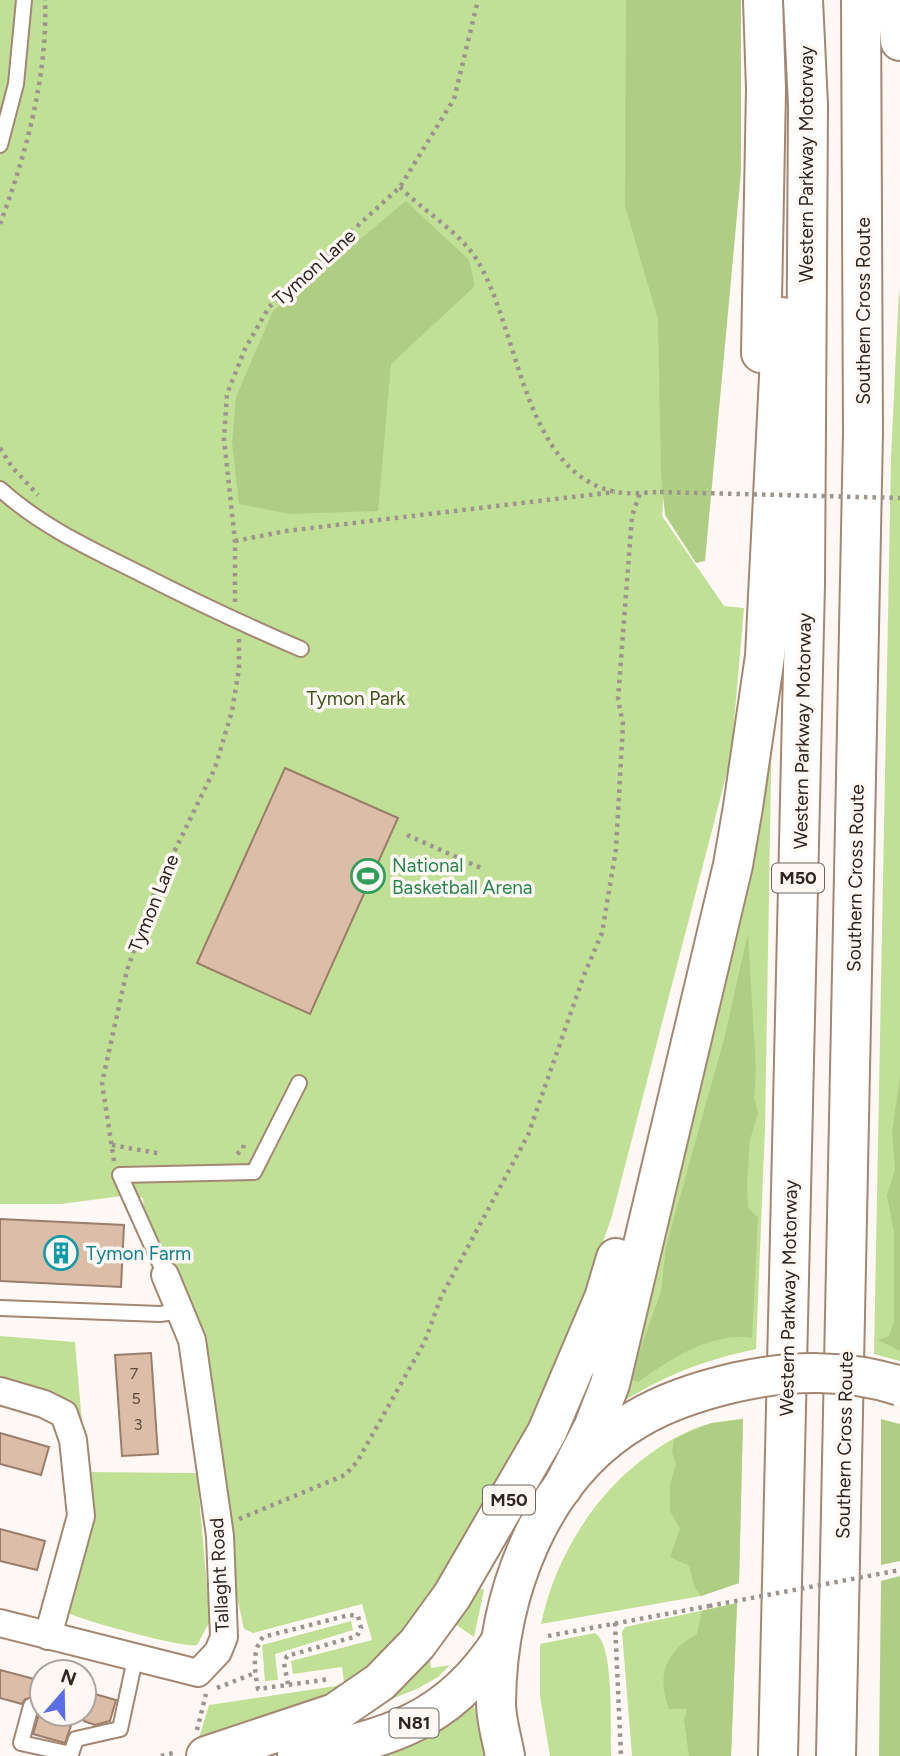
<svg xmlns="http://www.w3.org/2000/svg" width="900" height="1756" font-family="Figtree,sans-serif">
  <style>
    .green { fill: #c0e095 }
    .forest { fill: #afce83 }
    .building { fill: #dcbda7; stroke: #9a7d6a; stroke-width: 2 }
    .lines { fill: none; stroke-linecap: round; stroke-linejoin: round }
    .lane-casing { stroke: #a48773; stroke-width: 18 }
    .street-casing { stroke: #a48773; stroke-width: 30 }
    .primary-casing { stroke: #a48773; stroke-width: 42 }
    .highway-casing { stroke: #a48773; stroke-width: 42 }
    .path { stroke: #9e948e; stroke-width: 4.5; stroke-dasharray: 3.5 5; stroke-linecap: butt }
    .lane { stroke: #fff; stroke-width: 14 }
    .street { stroke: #fff; stroke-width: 26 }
    .primary { stroke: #fff; stroke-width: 38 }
    .highway { stroke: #fff; stroke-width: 38 }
    .primary-bridge-casing { stroke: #a48773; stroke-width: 42; stroke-linecap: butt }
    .path-bridge { stroke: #9e948e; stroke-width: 4.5; stroke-dasharray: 3.5 5; stroke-linecap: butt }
    .primary-bridge { stroke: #fff; stroke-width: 38 }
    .labels { text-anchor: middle; stroke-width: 7; stroke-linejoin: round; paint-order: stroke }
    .number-label { font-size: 16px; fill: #5c4b40 }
    .shield { fill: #fff8f4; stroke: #6f645e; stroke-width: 2 }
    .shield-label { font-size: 18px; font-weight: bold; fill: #31251d }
    .street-label { font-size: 19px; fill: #31251d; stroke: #fff8f4 }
    .park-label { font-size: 19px; fill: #3e521d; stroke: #fff8f4 }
    .leisure-label { font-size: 19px; fill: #27864d; stroke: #fff8f4; text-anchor: start }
    .culture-label { font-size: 19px; fill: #0d838f; stroke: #fff8f4; text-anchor: start }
  </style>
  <rect width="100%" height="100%" fill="#fff8f4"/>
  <path class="green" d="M0,0H683L682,294L662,516L724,606L744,608L731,757L612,1216L573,1327L533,1424L457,1555L408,1627L374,1665L339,1690L239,1734L200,1747L199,1738L209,1705L336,1686L344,1682L342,1667L293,1674L291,1661L372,1640L362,1604L253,1633L244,1629L233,1579L193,1311L144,1212L143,1198L122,1196L61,1204H0Z
    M899,288L900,301V1361L874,1354L891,458Z
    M772,716L765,1128L756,1349C697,1362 663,1376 613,1408Z
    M0,1336L75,1342L85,1457L74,1409L57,1394L0,1379Z
    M743,1419L739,1583L701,1596L541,1624C558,1543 613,1465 691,1430C707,1423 725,1421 743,1419Z
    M88,1472L197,1473L210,1621L197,1645C187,1649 79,1620 66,1612Z
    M467,1583L484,1590L474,1637L455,1624L428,1647L431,1668L450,1665L438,1677L417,1689L363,1710Z
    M737,1603L731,1756H632L622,1632L625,1627Z
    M351,1621L353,1630L275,1654L278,1680L265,1681L262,1645Z
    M595,1633C615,1644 610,1733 611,1756H550L540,1696V1644Z
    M473,1701L484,1756H353Z"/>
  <path class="forest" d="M626,0H741V172L705,561L696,563L665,515L661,474L658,319L625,206Z
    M406,201L469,260L475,286L391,364L378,511L290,514L239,504L232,442L236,397L273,311Z
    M748,933L756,1071L754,1098L758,1113L750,1140L747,1183L748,1207L758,1218L752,1338C713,1331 670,1359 638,1382L630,1379L661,1291L666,1247L724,1039Z
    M900,1075V1351L878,1340L889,1336L894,1321V1232L887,1196L895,1169L892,1133Z
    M743,1419L739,1583L701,1596L694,1586L689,1566L670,1557L680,1528L670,1511V1484L676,1465L672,1452L674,1439L711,1423Z
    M881,1419L900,1424V1561L881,1565Z
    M900,1576V1756H879L881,1581Z
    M737,1603L731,1756H689L684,1720L687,1709H669C656,1676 666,1650 697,1634L702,1611Z"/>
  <path class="building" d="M285,768L398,818L310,1014L197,963Z
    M0,1219L124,1225L121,1287L0,1281Z
    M151,1353L158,1454L122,1456L115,1355Z
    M0,1433L49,1447L41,1475L0,1464Z
    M0,1529L45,1541L37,1570L0,1561Z
    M0,1670L42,1681V1709L33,1697L25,1699L22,1704L0,1698Z
    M84,1691L116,1700L110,1721L95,1725L84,1721Z
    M39,1714H75L65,1743L33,1734Z"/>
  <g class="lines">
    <g class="lane-casing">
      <path id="lane" d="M0,145L16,84L24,0
        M0,489C42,527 91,549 141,574C194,601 247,626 301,649
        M165,1275L120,1175L254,1172L299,1083
        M0,1308L160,1314L182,1311
        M31,1706L21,1743L71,1754L76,1739L120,1729L135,1659"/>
    </g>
    <g class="street-casing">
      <path id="street" d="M0,1391L44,1404L64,1414L73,1440L81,1516L48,1636
        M0,1623L198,1673L218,1652L224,1637L220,1536L192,1340L165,1275"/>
    </g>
    <g class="primary-casing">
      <path id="primary" d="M297,1756C387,1739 449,1722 501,1641
        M505,1756C502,1739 496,1720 496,1703C497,1596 539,1476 637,1419C667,1401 702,1390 737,1382"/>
    </g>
    <g class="highway-casing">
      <path id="highway" d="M897,0L900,41
        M761,353L766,89L763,0
        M562,1488L593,1428L610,1384L733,865L743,807L765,656L782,317
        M206,1756L335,1713L380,1682L417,1644L452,1596L547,1432L604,1298L616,1258
        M778,1756L805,583L808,105L803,0
        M836,1756L863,433L861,0"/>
    </g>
    <path class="path" d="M400,187C424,212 458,230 477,260C520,330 523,475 617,492C630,495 646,492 660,492
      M0,224C26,155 48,74 45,0
      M0,448L12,467L38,495
      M235,541L286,531L615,492
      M235,602V541L224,439L227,394L245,349L269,307L400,187L454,99L478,0
      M407,835L481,868
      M112,1145L162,1154
      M237,1154L243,1149L244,1143
      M114,1161L102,1083L127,970L155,891L215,768L232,711L239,669V639
      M239,1519L345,1475L357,1462L425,1341L441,1297L528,1135L584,975L602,933L616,849L623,724L618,699L632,516L640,493
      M615,1623L621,1756
      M548,1636L709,1606
      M288,1684L284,1663L287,1656L357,1636L361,1628L358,1616L349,1615L263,1637C251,1652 255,1671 258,1689L330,1679
      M217,1688L255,1673
      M197,1730L206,1694
      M161,1756L177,1752"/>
    <use href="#lane" class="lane"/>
    <use href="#street" class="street"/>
    <use href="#primary" class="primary"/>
    <use href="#highway" class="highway"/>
    <g class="primary-bridge-casing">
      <path id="primary-bridge" d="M737,1382C790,1370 848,1369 900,1386"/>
    </g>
    <path class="path-bridge" d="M660,492L900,498
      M709,1606L900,1570"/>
    <use href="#primary-bridge" class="primary-bridge"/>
  </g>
  <defs>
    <g id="stadium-ring" transform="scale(1.75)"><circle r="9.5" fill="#fff8f4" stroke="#2e9e5b" stroke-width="1.5"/><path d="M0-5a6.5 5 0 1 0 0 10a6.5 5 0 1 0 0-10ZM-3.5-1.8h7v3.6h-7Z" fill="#2e9e5b"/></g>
    <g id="building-ring" transform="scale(1.75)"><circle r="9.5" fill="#fff8f4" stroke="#0f9aa8" stroke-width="1.5"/><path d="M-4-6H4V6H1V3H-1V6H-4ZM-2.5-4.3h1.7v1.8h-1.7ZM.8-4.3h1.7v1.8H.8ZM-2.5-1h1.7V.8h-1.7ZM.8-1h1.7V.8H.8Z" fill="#0f9aa8"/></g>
  </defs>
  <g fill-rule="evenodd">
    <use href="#stadium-ring" x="368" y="876"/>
    <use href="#building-ring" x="61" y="1253"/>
  </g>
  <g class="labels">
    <g class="number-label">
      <text x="134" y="1379">7</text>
      <text x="136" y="1404">5</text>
      <text x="138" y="1430">3</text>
    </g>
    <g class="shield">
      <rect x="772" y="863.5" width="52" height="29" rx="5"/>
      <rect x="483" y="1485.5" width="52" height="29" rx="5"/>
      <rect x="389.5" y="1708.5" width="49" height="29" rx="5"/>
    </g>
    <g class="shield-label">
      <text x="798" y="884">M50</text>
      <text x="509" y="1506">M50</text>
      <text x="414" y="1729">N81</text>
    </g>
    <g class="street-label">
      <text transform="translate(806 164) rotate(-90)" y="7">Western Parkway Motorway</text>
      <text transform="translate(314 267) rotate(-42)" y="7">Tymon Lane</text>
      <text transform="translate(863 311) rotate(-90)" y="7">Southern Cross Route</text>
      <text transform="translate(802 731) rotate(-89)" y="7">Western Parkway Motorway</text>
      <text transform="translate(855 878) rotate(-89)" y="7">Southern Cross Route</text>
      <text transform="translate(153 903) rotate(-68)" y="7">Tymon Lane</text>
      <text transform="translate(788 1298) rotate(-89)" y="7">Western Parkway Motorway</text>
      <text transform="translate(844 1445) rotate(-89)" y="7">Southern Cross Route</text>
      <text transform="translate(219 1575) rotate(-93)" y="7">Tallaght Road</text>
    </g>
    <g class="park-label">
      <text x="356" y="705">Tymon Park</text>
    </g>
    <g class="leisure-label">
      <text x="392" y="872">National<tspan x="392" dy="22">Basketball Arena</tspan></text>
    </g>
    <g class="culture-label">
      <text x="86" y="1260">Tymon Farm</text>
    </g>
  </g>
  <g transform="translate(63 1693) rotate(20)"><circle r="33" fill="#fff8f4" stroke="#ada49e" stroke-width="2"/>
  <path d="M0-5L12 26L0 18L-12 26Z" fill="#5a6fe5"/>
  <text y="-10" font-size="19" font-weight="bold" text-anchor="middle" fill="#31251d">N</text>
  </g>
</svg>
